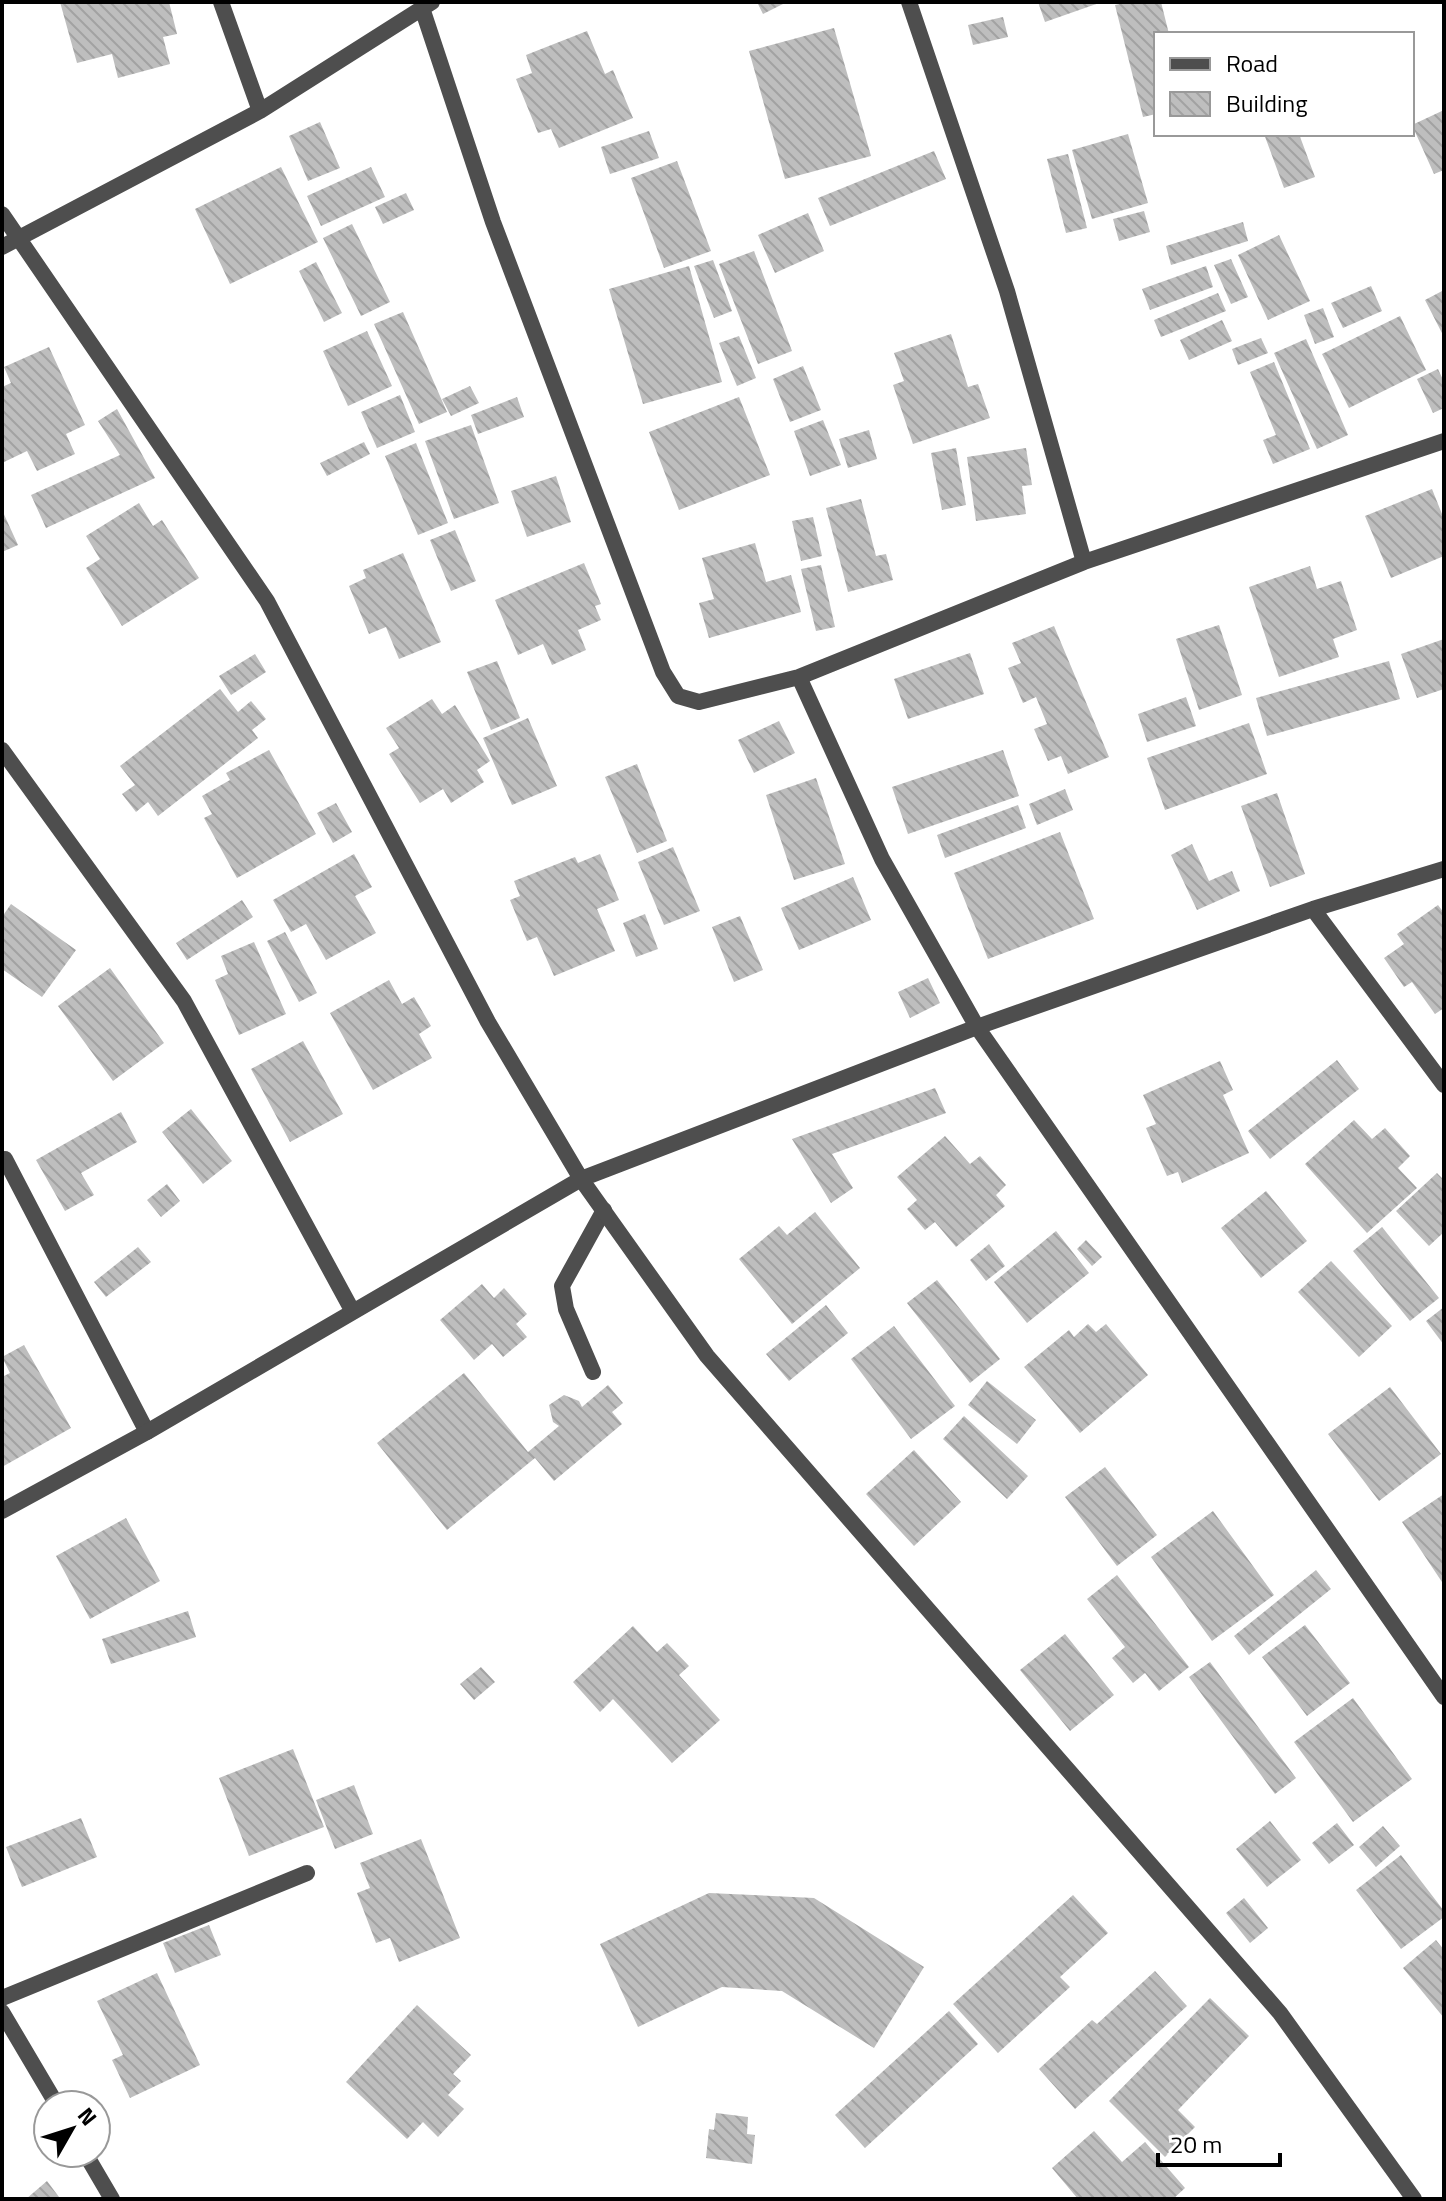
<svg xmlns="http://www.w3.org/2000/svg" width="1446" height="2201" font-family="'Titillium Web',sans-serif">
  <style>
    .building { fill: url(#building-back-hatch) }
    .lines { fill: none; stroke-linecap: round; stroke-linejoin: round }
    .service { stroke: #4e4e4e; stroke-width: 16 }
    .minor { stroke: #4e4e4e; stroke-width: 16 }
  </style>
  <defs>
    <pattern id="building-back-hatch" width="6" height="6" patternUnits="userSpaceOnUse" patternTransform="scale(2)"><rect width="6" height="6" fill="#bebebe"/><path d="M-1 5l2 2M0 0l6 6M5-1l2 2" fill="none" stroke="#a2a2a2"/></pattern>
  </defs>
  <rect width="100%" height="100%" fill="#fff"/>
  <path class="building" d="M60,2H169L177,34L163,37L170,64L118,78L112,54L77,63Z
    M757,2H787L763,14Z
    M1038,2H1102L1045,22Z
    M1129,2H1161L1169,34H1156V114L1143,117L1115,5Z
    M1003,17L1008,37L973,45L968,25Z
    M834,28L871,156L785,179L749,51Z
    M587,31L605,74L613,70L633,118L559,148L551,129L538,133L516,79L532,73L526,55Z
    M1444,110V170L1434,174L1412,125Z
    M320,122L340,168L308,181L289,136Z
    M649,131L659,158L610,174L601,147Z
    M1128,134L1148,203L1092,219L1072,150Z
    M1264,134H1299L1315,177L1284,188Z
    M934,151L946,179L830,226L818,198Z
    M1068,154L1087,228L1066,233L1047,159Z
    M677,161L711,251L664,268L631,178Z
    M281,167L318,242L230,284L195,209Z
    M371,167L385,197L321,226L307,196Z
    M406,193L414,210L383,224L375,207Z
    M1144,211L1150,232L1119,241L1113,219Z
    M808,213L824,251L775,273L758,235Z
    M1243,222L1248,241L1171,265L1166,246Z
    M352,224L390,302L361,316L323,238Z
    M1279,235L1310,301L1268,320L1238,255Z
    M754,251L792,351L758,364L719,264Z
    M1231,259L1248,297L1231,304L1214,265Z
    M713,260L732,311L714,318L694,266Z
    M316,262L342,313L324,322L299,271Z
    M689,266L722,382L643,404L609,289Z
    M1206,266L1213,287L1150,310L1142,289Z
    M1371,286L1382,311L1343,328L1331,303Z
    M1444,290V337L1425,300Z
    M1218,293L1226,311L1161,337L1154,320Z
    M1323,308L1334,337L1315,344L1304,315Z
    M403,312L447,412L419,424L374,324Z
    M1400,316L1426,370L1349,408L1322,354Z
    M1222,320L1232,341L1189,360L1180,340Z
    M367,331L392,386L348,406L323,351Z
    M951,334L968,387L978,384L990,418L913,444L893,385L904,381L894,353Z
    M739,336L756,378L737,386L719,343Z
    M1261,338L1268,353L1238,365L1232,349Z
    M1306,339L1348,435L1317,449L1274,353Z
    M49,347L85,425L66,434L75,454L37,471L27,451L2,463V387L11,383L4,367Z
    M1274,362L1310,449L1273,464L1263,440L1276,435L1250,372Z
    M803,366L821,410L790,422L773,379Z
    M1438,369L1444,382V408L1433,413L1417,379Z
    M470,386L479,403L451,416L442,399Z
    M400,395L415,432L377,448L361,412Z
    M517,397L524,417L478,434L471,415Z
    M739,397L770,475L679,510L649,432Z
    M117,409L155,478L46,528L31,495L120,455L98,421Z
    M823,420L841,465L810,476L794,431Z
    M471,425L499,503L454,519L425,441Z
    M869,430L877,459L848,468L839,439Z
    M364,442L370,454L327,476L320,463Z
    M416,443L448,523L418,535L385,456Z
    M956,448L966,505L942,510L931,453Z
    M1026,448L1032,485L1022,486L1026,514L976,521L967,457Z
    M556,476L571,522L527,537L511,491Z
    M1432,489L1444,519V556L1391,578L1365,516Z
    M861,499L876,556L886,554L893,580L848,592L826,508Z
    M139,503L153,526L162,520L199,578L122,626L86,568L100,559L86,536Z
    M2,510L18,545L2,552Z
    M813,517L822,556L801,561L792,521Z
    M455,530L476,581L451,591L430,540Z
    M755,543L766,582L791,575L801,612L709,638L699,603L714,599L702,558Z
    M403,553L441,642L399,659L386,627L369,634L349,586L366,578L363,570Z
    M584,563L601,604L595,606L601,620L578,630L586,650L552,665L543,644L518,655L495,600Z
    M821,565L835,627L816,631L801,569Z
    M1310,566L1317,589L1341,581L1357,630L1333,639L1339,657L1279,677L1249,587Z
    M1219,625L1242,695L1199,710L1176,639Z
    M1054,626L1109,757L1068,774L1061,756L1048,761L1034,729L1047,724L1036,697L1023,703L1008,668L1021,663L1012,643Z
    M1444,639V689L1417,698L1401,654Z
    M970,653L984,694L908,719L894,679Z
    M255,654L266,672L231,695L219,676Z
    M497,661L520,718L491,730L467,672Z
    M1389,661L1400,699L1267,736L1256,698Z
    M220,689L238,712L251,701L266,719L252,730L258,738L158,816L148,802L136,812L122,794L135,785L120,766Z
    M1186,697L1196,726L1147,742L1138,714Z
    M432,699L442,714L455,705L490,761L477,770L484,782L451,803L443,789L420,803L389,754L399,748L386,728Z
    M528,718L557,786L512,805L483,738Z
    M779,721L795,753L754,773L738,740Z
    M1249,723L1267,774L1165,810L1147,758Z
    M269,750L316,834L237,878L204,818L212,814L202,796L230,780L226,773Z
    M1003,750L1019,796L908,834L892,787Z
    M637,764L667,841L637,853L605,777Z
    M816,778L845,864L794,880L766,795Z
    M1065,789L1073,810L1037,825L1029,804Z
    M1277,793L1305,874L1270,887L1241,806Z
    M336,803L352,832L333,843L317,813Z
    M1018,805L1026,828L945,858L937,835Z
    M1060,832L1094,919L988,959L954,873Z
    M1192,844L1209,881L1232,871L1240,891L1197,910L1171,855Z
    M673,847L700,911L664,925L638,862Z
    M354,854L372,887L355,896L376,933L326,960L306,924L291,932L273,900Z
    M600,854L619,900L597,909L615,951L554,976L537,937L527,941L510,900L520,896L514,881L575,857L578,863Z
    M853,877L871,920L799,950L781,908Z
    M242,900L253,917L187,960L176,943Z
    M11,904L76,950L42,997L2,969V917Z
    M1438,905L1444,913V1008L1435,1014L1412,982L1404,987L1384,958L1404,944L1397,934Z
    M645,914L658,949L636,957L623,923Z
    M740,916L763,970L734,982L712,927Z
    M285,932L317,993L299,1002L267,941Z
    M254,942L286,1014L239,1035L215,980L228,974L221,956Z
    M110,968L164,1043L113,1081L58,1006Z
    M928,978L940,1003L910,1018L898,992Z
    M389,980L402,1004L414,997L431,1026L419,1034L432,1058L373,1090L330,1013Z
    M303,1041L343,1114L290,1142L251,1069Z
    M1337,1060L1359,1089L1270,1159L1248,1131Z
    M1220,1061L1233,1090L1223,1095L1249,1153L1182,1183L1178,1172L1167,1176L1146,1128L1156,1124L1143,1095Z
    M935,1088L946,1113L832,1154L853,1188L831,1203L792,1139Z
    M191,1109L232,1161L203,1184L162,1132Z
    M121,1112L137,1142L81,1173L94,1195L65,1211L36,1160Z
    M1354,1120L1372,1139L1385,1128L1410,1156L1398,1168L1417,1188L1367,1233L1305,1164Z
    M945,1136L970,1164L980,1156L1006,1185L996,1195L1005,1206L956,1247L935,1222L925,1230L907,1209L917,1200L897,1177Z
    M1437,1173L1444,1180V1232L1429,1246L1396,1211Z
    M167,1184L180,1201L161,1217L147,1200Z
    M1266,1191L1307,1241L1261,1278L1221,1228Z
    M815,1212L860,1268L792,1324L739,1259L779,1226L787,1235Z
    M1382,1227L1439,1298L1410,1321L1353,1251Z
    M1056,1231L1089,1273L1027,1323L994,1282Z
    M1086,1240L1102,1257L1092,1266L1077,1249Z
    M989,1244L1005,1266L986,1281L970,1260Z
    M138,1247L151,1262L106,1297L94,1282Z
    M1331,1261L1392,1326L1359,1357L1298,1292Z
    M937,1280L1000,1359L970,1383L907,1303Z
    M482,1284L494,1298L504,1288L527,1314L516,1324L527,1337L503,1357L492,1344L474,1360L440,1320Z
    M826,1305L848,1333L789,1381L766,1354Z
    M1444,1307V1345L1426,1321Z
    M1088,1324L1096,1332L1106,1324L1148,1375L1080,1433L1024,1367L1069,1330L1074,1337Z
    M894,1326L955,1406L911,1439L851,1359Z
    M24,1345L71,1428L2,1467V1377L10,1373L2,1357Z
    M464,1373L528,1452L559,1426L553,1422L549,1405L564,1395L579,1401L582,1407L608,1385L623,1403L612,1412L622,1424L554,1481L535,1458L447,1530L377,1443Z
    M987,1381L1036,1420L1017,1444L968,1405Z
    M1390,1387L1441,1454L1379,1501L1328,1434Z
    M964,1416L1028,1476L1007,1499L943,1439Z
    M914,1450L961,1502L914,1546L866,1494Z
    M1105,1467L1157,1535L1117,1566L1065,1497Z
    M1444,1494V1585L1402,1522Z
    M1213,1511L1274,1595L1212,1641L1151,1557Z
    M126,1518L160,1581L90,1619L56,1556Z
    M1316,1570L1331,1589L1249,1655L1234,1636Z
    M1117,1575L1189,1667L1159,1691L1145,1673L1133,1683L1112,1658L1125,1647L1087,1599Z
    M188,1611L196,1637L111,1664L102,1639Z
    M1305,1625L1350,1683L1307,1716L1262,1657Z
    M633,1626L657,1652L667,1643L689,1666L679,1675L720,1720L672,1763L613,1699L600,1712L573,1682Z
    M1065,1634L1114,1695L1070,1731L1020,1670Z
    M1210,1662L1296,1778L1275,1794L1189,1677Z
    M481,1667L495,1682L474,1700L460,1684Z
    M1353,1698L1412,1779L1353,1822L1294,1742Z
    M293,1749L324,1827L249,1856L219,1778Z
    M354,1785L373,1834L335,1849L316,1800Z
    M81,1818L97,1857L22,1887L6,1847Z
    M1270,1821L1301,1860L1267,1887L1236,1849Z
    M1337,1823L1354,1845L1329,1864L1312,1843Z
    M1383,1826L1400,1846L1376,1867L1359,1847Z
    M421,1839L460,1938L399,1962L390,1938L376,1943L357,1893L370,1888L360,1863Z
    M1401,1855L1444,1911V1917L1401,1949L1356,1890Z
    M709,1893L814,1898L924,1967L874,2048L782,1991L722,1987L638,2027L600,1944Z
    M1073,1895L1108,1933L1060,1977L1070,1987L998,2053L953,2004Z
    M1244,1898L1268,1928L1250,1943L1226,1913Z
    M209,1925L221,1955L175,1973L163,1943Z
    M1436,1940L1444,1950V2018L1403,1968Z
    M1155,1971L1187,2006L1075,2109L1039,2069L1092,2020L1097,2024Z
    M157,1973L200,2065L130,2098L112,2060L123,2055L97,2001Z
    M1210,1998L1249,2036L1178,2110L1195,2127L1165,2157L1109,2101Z
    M417,2005L471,2055L453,2074L461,2081L448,2095L464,2109L438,2137L423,2122L407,2139L346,2082Z
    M949,2011L978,2044L865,2148L835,2115Z
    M716,2113L748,2117L747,2134L755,2135L752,2164L706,2158L709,2129L714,2130Z
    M1094,2131L1122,2162L1145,2142L1185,2188L1173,2199H1078L1052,2168Z
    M47,2181L59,2197L26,2199Z"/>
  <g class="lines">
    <path class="service" d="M5,1159L147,1432
      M593,1372L566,1309L562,1286L604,1210
      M2,1998L307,1873"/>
    <path class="minor" d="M221,2L260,111
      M909,2L1007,291L1084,562
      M422,8L493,222L663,672L678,696L699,702L799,677L1084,562L1444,441
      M2,214L267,601L488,1022L581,1179L707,1356L1280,2013L1414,2199
      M2,247L260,111L432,2
      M799,677L882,859L977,1027L1444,1697
      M2,750L184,1001L353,1312
      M1313,909L1444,1085
      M2,1511L147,1432L581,1179L977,1027L1313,909L1444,869
      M2,2012L57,2105
      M85,2153L112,2199"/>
  </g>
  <rect width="1446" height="2201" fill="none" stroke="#000000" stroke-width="8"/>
  <rect x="1154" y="32" width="260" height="104" fill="#ffffff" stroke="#999999" stroke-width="2"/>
  <rect x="1170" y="58" width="40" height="12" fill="#4e4e4e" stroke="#999999" stroke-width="2"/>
  <text x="1226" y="72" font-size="24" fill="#000000">Road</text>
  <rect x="1170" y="92" width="40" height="24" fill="url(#building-back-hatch)" stroke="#999999" stroke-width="2"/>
  <text x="1226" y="112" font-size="24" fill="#000000">Building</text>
  <g transform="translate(72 2129) rotate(51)"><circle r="38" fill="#ffffff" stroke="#999999" stroke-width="2"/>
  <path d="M0-6L14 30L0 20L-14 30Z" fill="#000000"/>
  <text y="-12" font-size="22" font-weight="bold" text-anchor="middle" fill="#000000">N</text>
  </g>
  <path d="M1158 2153v12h122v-12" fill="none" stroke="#000000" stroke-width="4"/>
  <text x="1170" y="2153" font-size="24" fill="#000000" stroke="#ffffff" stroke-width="6" paint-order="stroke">20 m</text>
</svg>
